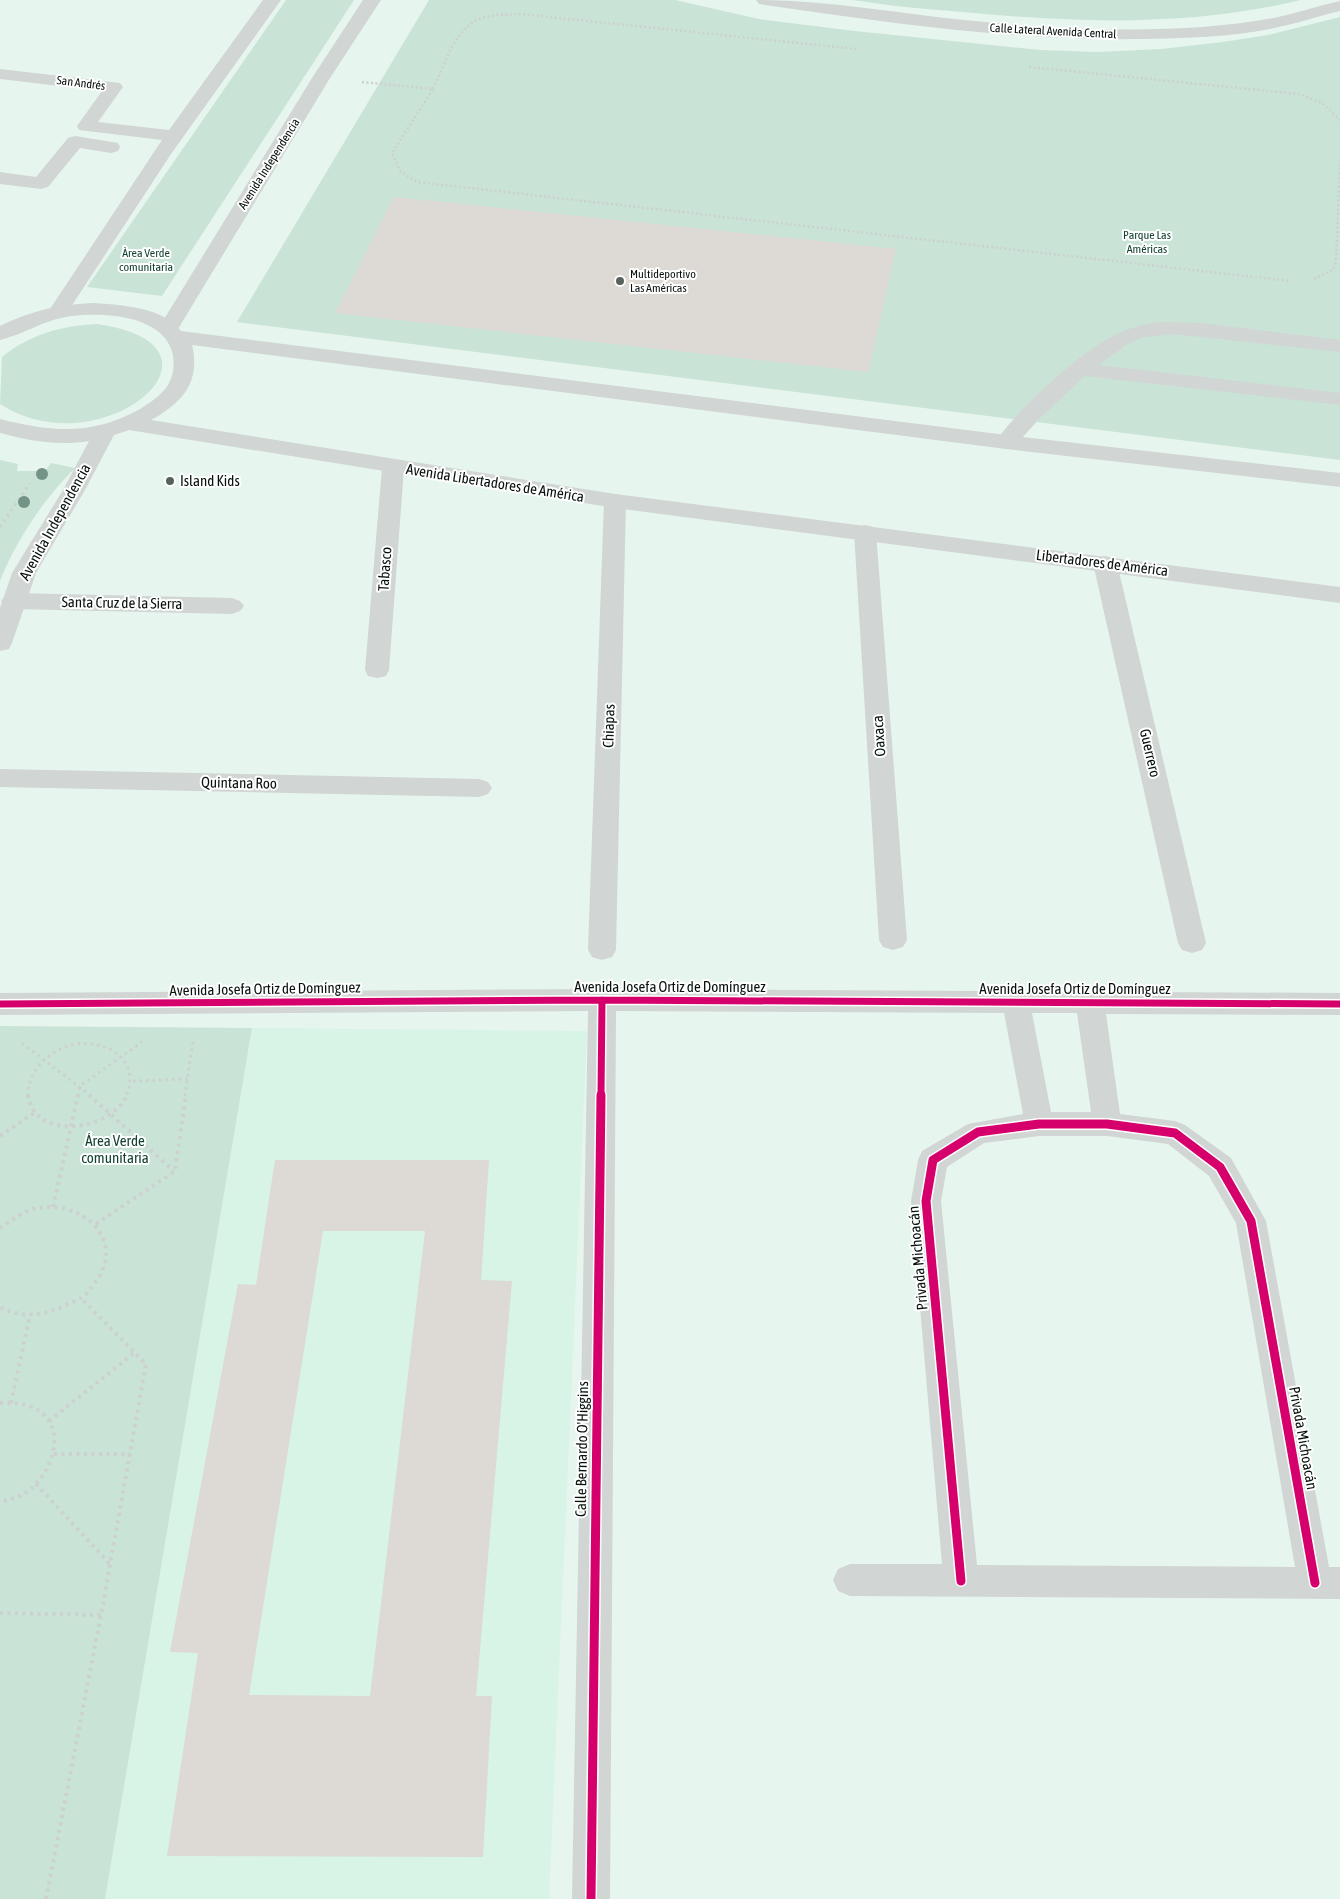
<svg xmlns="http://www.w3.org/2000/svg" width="1340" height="1899" font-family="'Asap Condensed',sans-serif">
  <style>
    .built { fill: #d8f4e6 }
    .green { fill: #cae3d7 }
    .building { fill: #ddd9d4; fill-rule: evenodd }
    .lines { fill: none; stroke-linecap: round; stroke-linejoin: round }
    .path-far2 { stroke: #ccd1cf; stroke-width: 2.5; stroke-dasharray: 2 2.5; stroke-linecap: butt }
    .path-far1 { stroke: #ccd1cf; stroke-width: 3; stroke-dasharray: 2.5 4; stroke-linecap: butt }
    .path { stroke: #ccd1cf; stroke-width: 4; stroke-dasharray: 3 4.5; stroke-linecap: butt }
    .lane { fill: #d1d5d3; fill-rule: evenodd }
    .street { fill: #d1d5d3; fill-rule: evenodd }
    .secondary { fill: #d1d5d3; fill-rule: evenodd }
    .cycleway-far1-casing { stroke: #fff; stroke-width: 10 }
    .cycleway-casing { stroke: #fff; stroke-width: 12 }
    .cycleway-far1 { stroke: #d6006c; stroke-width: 7 }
    .cycleway { stroke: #d6006c; stroke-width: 9 }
    .tree { fill: #729386 }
    .poi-dot { fill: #56625c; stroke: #fff; stroke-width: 2 }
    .labels { text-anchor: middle; stroke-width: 4; stroke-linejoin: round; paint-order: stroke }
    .far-street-label { font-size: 12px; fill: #08120d; stroke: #fff }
    .far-park-label { font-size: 12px; fill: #134231; stroke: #fff }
    .far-poi-label { font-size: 12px; fill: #08120d; stroke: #fff; text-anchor: start }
    .poi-label { font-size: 15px; fill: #08120d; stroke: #fff; text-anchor: start }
    .street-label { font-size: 15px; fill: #08120d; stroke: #fff }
    .park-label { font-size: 15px; fill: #134231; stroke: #fff }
  </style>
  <rect width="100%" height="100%" fill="#e6f6ee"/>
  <path class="built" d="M252,1028L587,1031L549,1899H105Z"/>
  <path class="green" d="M286,0H354L162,296L87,287Z
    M429,0H675L759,19L855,31L1041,50L1097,52L1161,49L1223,42L1268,35L1340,17V460L237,322Z
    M853,0H1301C1188,27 1077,23 962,12C926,9 889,6 853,0Z
    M97,324C249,346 101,470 0,404L2,357C31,334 60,326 97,324Z
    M0,460L18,464L17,471H45L51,463L75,468C44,499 16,540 0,581Z
    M0,1026L252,1028L105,1899H0Z"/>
  <path class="building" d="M394,197L896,249L868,372L335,313Z
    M275,1160H489L481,1280L512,1281L476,1696H492L483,1857L167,1856L198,1653L170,1652L238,1284L256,1285ZM323,1231H425L370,1696L249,1695Z"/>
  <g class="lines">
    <path class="path-far2" d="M1029,67L1299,94L1322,103L1340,120
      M362,82L433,89L392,153L400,171L417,182L1290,281
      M433,89C444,67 454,29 479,19C492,14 507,15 521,14L856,49
      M1314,279L1333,270L1336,261L1340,160"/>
    <path class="path-far1" d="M0,527L30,483
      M22,1043L91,1096
      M133,1081L188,1079
      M28,1096C27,1065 62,1039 93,1044C121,1048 138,1070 126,1096
      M78,1096L80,1086L142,1042
      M185,1096L193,1041"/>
    <path class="path" d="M28,1095C34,1142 111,1131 127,1095
      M89,1095L174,1171
      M0,1136L34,1113
      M53,1207L78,1095
      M96,1224L175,1171L186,1095
      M0,1228C10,1222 22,1212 33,1209C82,1197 130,1242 93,1285C90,1289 87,1294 83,1297C77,1301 69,1303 62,1307C42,1316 20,1318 0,1307
      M0,1403C15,1403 29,1403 41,1412C69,1434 48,1481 22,1495C16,1498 7,1500 0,1502
      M11,1403L30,1315
      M49,1421L134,1353
      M54,1454H130
      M36,1484L110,1564
      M0,1613L101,1615
      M46,1899L101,1615L146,1364L81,1298"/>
    <path class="lane" d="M1160,322L1201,323L1340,340V352L1173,334L1140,338L1126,345L1099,365L1340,393V405L1085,376L1039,419L1014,447L1006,449L998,447L995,442C1019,408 1087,344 1126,330C1137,326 1148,324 1160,322Z"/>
    <path class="street" d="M263,0H281L171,154L65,316L58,318L51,316L48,312L162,140L79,130L77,126L102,91L0,79V69L120,83L123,87L98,122L169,130Z
      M363,0H381L330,78L178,329L175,333L168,335L161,333L158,329L312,78Z
      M75,136L118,143L120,147L118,151L111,153L80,148L48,187L41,189L0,184V172L36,177L68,138Z
      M393,461L401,463L404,468L389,670L386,676L377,678L368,676L365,670L382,468L385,463Z
      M615,494L623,496L626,501L616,950L612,957L602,960L592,957L588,950L604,501L607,496Z
      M865,525L873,527L876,532L907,940L903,947L893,950L883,947L879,940L854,532L857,527Z
      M1105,556L1113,558L1117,563L1206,943L1202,950L1192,953L1182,950L1178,943L1093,563L1097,558Z
      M13,593L232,598L240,601L244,606L240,611L232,614L13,609L5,606L1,601L5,596Z
      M0,769L479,779L488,782L492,788L488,794L479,797L0,787Z
      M602,989L1340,993V1015L1106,1014L1120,1114L1175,1121L1185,1125L1231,1158L1266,1221L1329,1567H1340V1599L850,1596L838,1591L833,1580L838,1569L850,1564H942L911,1201L918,1160L922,1151L968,1124L1023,1114L1004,1013L616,1011L610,1899H572L588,1011L0,1015V993ZM1032,1013H1077L1091,1112H1051ZM1039,1136H1107L1168,1144L1209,1176L1236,1223L1295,1567L977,1565L941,1201L947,1167L984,1143Z"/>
    <path class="secondary" d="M756,0C826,0 894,13 964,20C1062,30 1177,36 1274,18C1296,13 1318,6 1340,1V11C1318,16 1296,24 1274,28C1231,37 1186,38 1142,39C1015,41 890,23 765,5L759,4Z
      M94,303C121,305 163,307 181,331L1006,435L1340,473V487L1006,449L192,345C201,382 182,403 151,420L615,494L1340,587V603L615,508L129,430L114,435L85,490L36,573L12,643L9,649L0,651V608L12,573L63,490L89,441C58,446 30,441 0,433V419C51,432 92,436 140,409C151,402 165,393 170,381C174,373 174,364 173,355C165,315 104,312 72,316C45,319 25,334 0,340V326C30,311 60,304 94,303Z"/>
    <g class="cycleway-far1-casing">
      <path id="cycleway-far1" d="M0,1004L602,1000L1340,1004
        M601,1096L602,1000"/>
    </g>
    <g class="cycleway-casing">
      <path id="cycleway" d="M961,1581L926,1201L933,1160L978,1132L1039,1124H1107L1175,1133L1220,1167L1251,1221L1315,1583
        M591,1899L601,1095"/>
    </g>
    <use href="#cycleway-far1" class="cycleway-far1"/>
    <use href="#cycleway" class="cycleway"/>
  </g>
  <g class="tree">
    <circle cx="42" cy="474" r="6"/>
    <circle cx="24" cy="502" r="6"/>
  </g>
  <g class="poi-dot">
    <circle cx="620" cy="281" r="5"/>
    <circle cx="170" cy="481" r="5"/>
  </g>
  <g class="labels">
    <g class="far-street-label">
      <text transform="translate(1053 31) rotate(3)" y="4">Calle Lateral Avenida Central</text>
      <text transform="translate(81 83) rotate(7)" y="4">San Andrés</text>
      <text transform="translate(269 164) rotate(-58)" y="4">Avenida Independencia</text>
    </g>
    <g class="far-park-label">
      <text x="1147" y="239">Parque Las<tspan x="1147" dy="14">Américas</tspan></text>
      <text x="146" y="257">Àrea Verde<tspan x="146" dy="14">comunitaria</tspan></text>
    </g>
    <g class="far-poi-label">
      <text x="630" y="278">Multideportivo<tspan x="630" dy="14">Las Américas</tspan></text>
    </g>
    <g class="poi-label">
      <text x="180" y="486">Island Kids</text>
    </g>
    <g class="street-label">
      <text transform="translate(495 483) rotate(9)" y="5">Avenida Libertadores de América</text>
      <text transform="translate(55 522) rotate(-61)" y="5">Avenida Independencia</text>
      <text transform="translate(1102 563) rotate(7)" y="5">Libertadores de América</text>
      <text transform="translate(385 569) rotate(-86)" y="5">Tabasco</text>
      <text transform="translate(122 603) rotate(1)" y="5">Santa Cruz de la Sierra</text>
      <text transform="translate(609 726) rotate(-88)" y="5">Chiapas</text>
      <text transform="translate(879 736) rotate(-94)" y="5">Oaxaca</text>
      <text transform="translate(1150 753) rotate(77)" y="5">Guerrero</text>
      <text transform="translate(239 783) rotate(1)" y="5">Quintana Roo</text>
      <text x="670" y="992">Avenida Josefa Ortiz de Domínguez</text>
      <text transform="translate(265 989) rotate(-1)" y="5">Avenida Josefa Ortiz de Domínguez</text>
      <text x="1075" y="994">Avenida Josefa Ortiz de Domínguez</text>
      <text transform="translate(918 1258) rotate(-95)" y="5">Privada Michoacán</text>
      <text transform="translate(1303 1438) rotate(80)" y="5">Privada Michoacán</text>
      <text transform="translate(582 1449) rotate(-89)" y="5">Calle Bernardo O'Higgins</text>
    </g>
    <g class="park-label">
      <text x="115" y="1146">Área Verde<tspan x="115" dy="17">comunitaria</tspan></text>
    </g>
  </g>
</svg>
